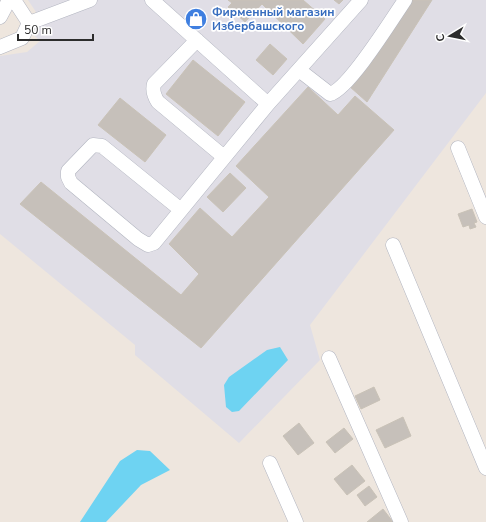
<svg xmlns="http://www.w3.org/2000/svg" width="486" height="522" font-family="'Nunito Sans',sans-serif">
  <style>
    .industrial { fill: #e0dee6 }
    .water { fill: #6ed3f2 }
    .building { fill: #c6c0ba; stroke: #c9c2b7 }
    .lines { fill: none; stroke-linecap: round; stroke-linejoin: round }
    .minor-casing { stroke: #b2b5c0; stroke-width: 15 }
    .minor { stroke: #fff; stroke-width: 14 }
    .labels { text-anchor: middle; stroke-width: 3.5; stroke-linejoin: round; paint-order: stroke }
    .shop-label { font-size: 12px; font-weight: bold; fill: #366cbe; stroke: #fff; text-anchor: start }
  </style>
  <rect width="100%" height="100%" fill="#eee6de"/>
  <path class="industrial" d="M28,0H486V93L310,325L320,360L239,443L135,355V345L0,234V56L27,52L40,41L34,35L38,15Z"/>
  <path class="water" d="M280,347L288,360L239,411L232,412L226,407L224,385L229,377L267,350Z
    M137,450L150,451L170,470L141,485L106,522H80L120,461Z"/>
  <path class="building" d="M228,0H303L325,19L303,44L262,4L245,22L228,7L232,3Z
    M334,0H343L339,4Z
    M412,0H432L367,102L349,86L371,62Z
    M198,8L206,16L194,29L186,21Z
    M270,44L287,59L273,75L256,60Z
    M193,60L245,102L218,136L166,94Z
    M308,87L338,115L355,96L394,130L201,348L20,204L41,182L181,295L199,274L169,244L200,208L232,237L269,197L236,166Z
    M120,98L166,135L145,162L98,125Z
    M230,173L246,188L223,212L207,197Z
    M472,209L477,222L474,223L476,227L470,229L469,225L463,227L458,214Z
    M374,387L380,400L361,409L355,396Z
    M403,417L411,436L385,448L376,430Z
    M299,423L314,443L298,455L283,436Z
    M344,428L353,439L335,453L326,442Z
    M352,465L365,481L347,495L334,479Z
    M369,486L377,497L365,506L357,495Z
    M383,509L393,522H367Z"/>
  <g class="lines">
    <g class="minor-casing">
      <path id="minor" d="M152,0L268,104L361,0
        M0,17L9,0
        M29,23L90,0
        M197,40L154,84C152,91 154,96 158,102L224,157
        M0,47L22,38L29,23L14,0
        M299,70L330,94C349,89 392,19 405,0
        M458,148L486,217
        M181,210L102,146L93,145L68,171V177L71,183L138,239L148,245L154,243L268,104
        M393,245L486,468
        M329,358L401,522
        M270,463L296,522"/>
    </g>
    <use href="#minor" class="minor"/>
  </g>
  <defs>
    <g id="shop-disc" transform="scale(1.15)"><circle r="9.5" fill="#3f7fe0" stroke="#fff"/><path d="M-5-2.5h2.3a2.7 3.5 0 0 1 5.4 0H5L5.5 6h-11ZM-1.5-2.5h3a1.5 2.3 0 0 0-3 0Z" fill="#fff"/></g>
  </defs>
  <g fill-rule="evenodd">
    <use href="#shop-disc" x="196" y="19"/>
  </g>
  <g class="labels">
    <g class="shop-label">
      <text x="212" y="16">Фирменный магазин<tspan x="212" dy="14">Избербашского</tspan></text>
    </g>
  </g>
  <g transform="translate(450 36) rotate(260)" stroke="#ffffff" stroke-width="3" paint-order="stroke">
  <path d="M0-3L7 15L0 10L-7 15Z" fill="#2c2c2c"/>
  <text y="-6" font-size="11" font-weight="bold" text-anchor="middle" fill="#2c2c2c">С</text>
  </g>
  <path d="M18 34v6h75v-6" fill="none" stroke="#2c2c2c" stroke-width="2"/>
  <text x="24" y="34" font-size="12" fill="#2c2c2c" stroke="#ffffff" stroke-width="3" paint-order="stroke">50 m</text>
</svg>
